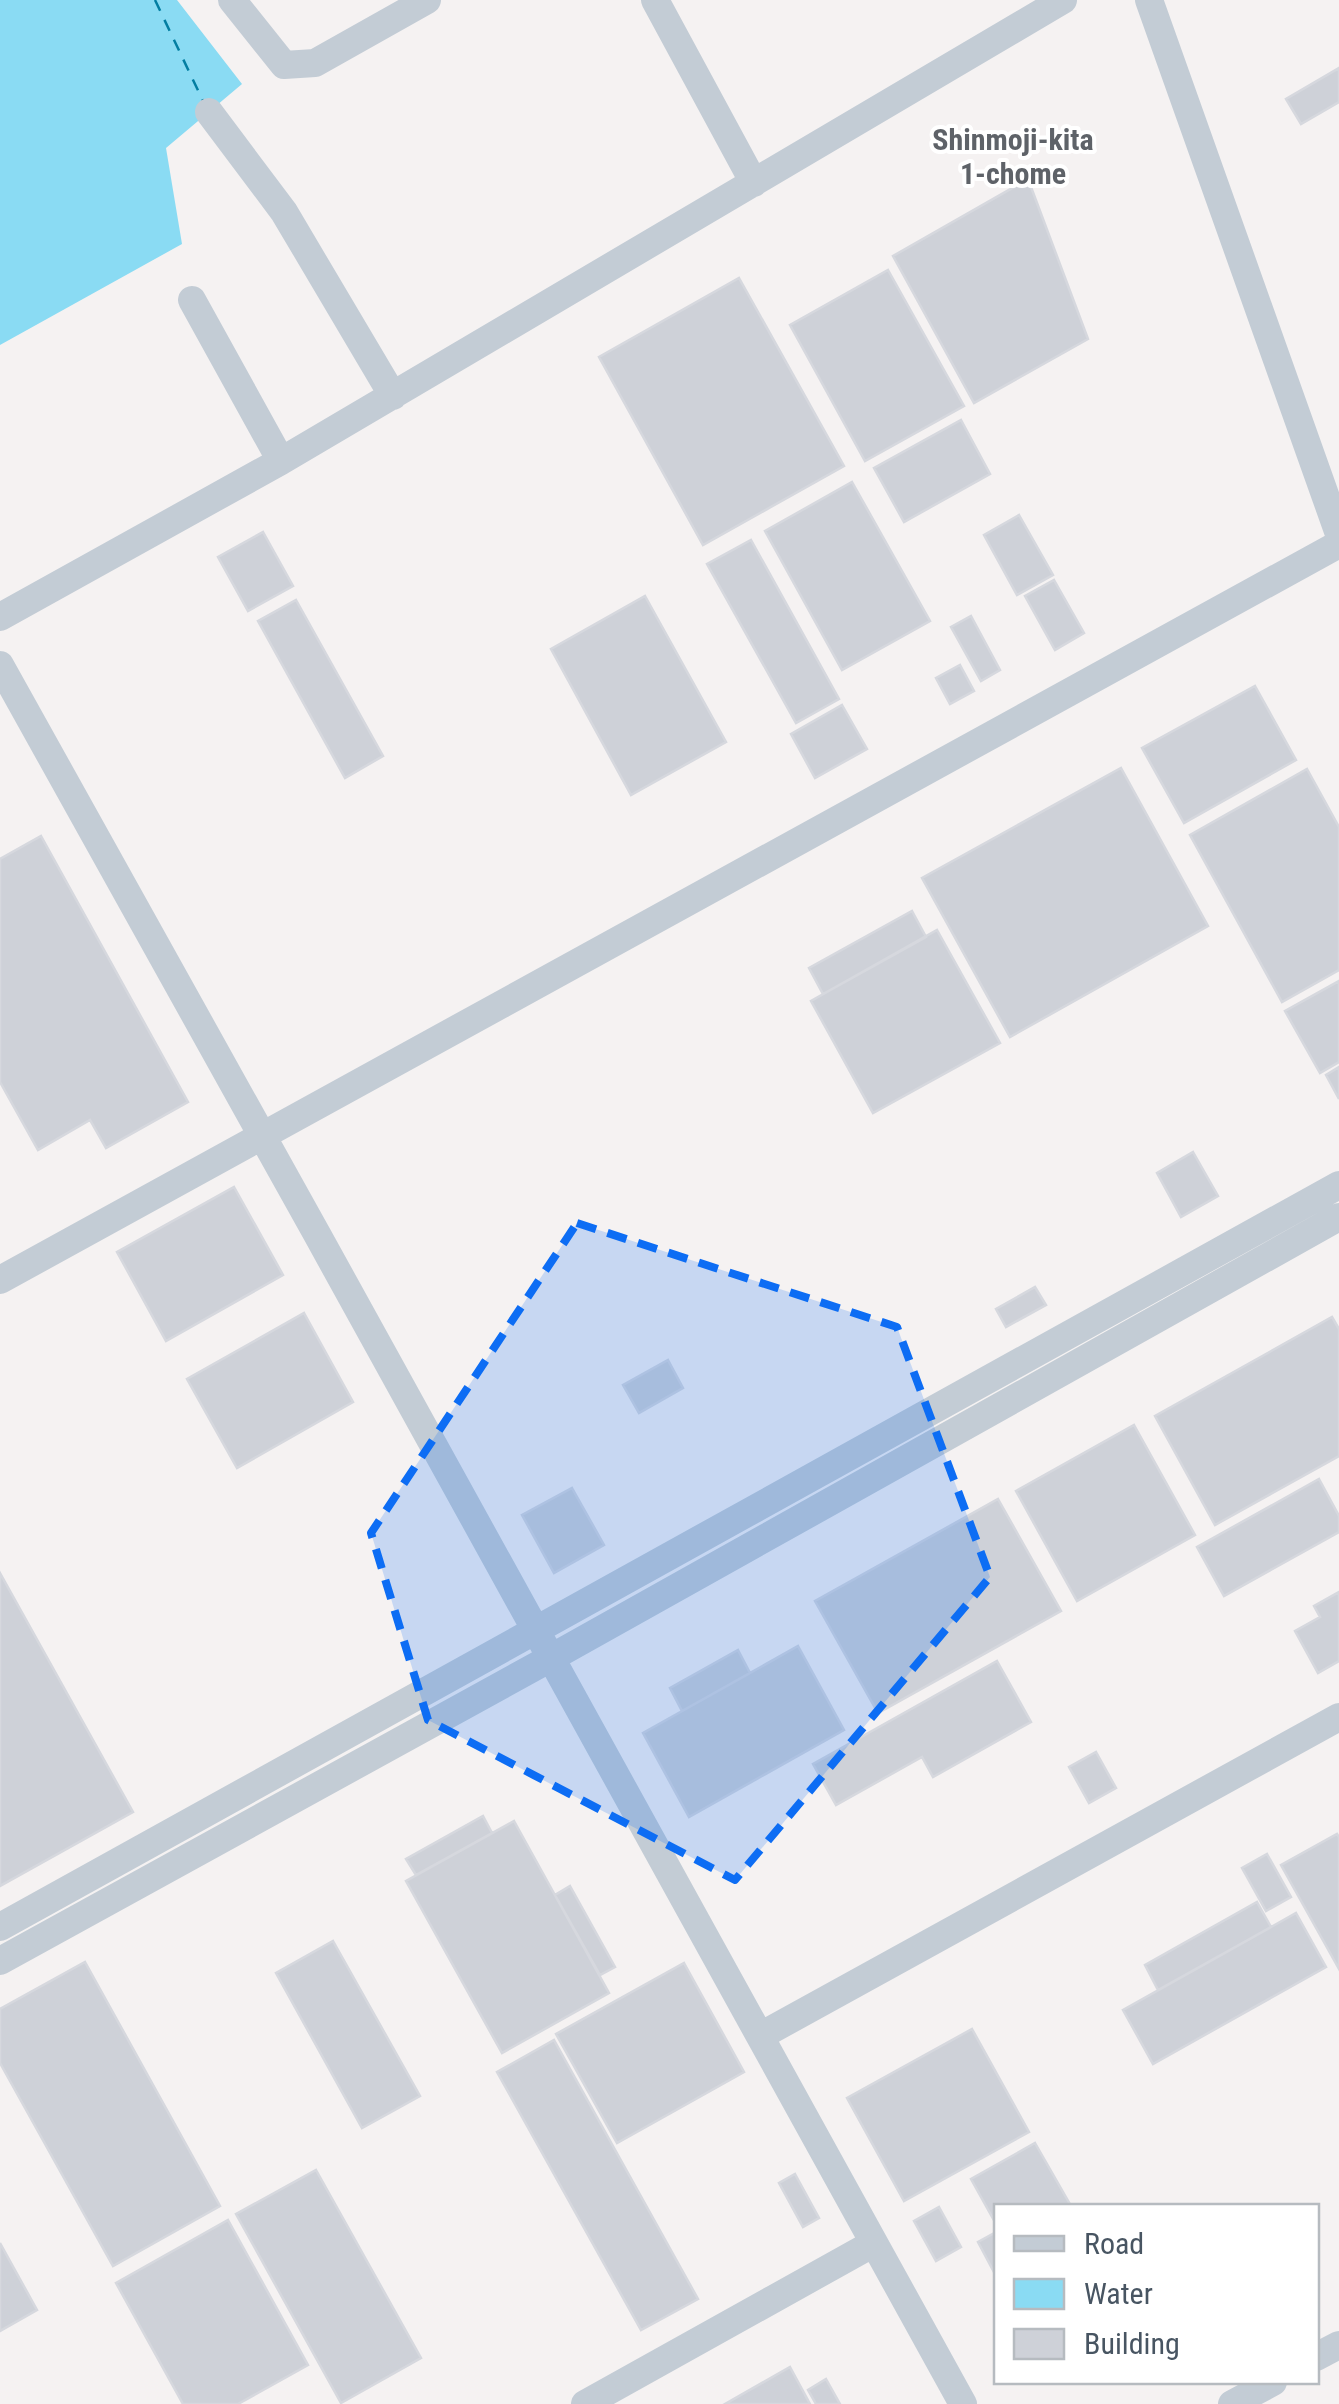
<svg xmlns="http://www.w3.org/2000/svg" width="1339" height="2404" font-family="'Roboto Condensed',sans-serif">
  <style>
    .water { fill: #8adbf3 }
    .lines { fill: none; stroke-linecap: round; stroke-linejoin: round }
    .ferry { stroke: #037ea2; stroke-width: 2.5; stroke-dasharray: 12 10; stroke-linecap: butt }
    .building { fill: #ced1d8; stroke: #d6d8de; stroke-width: 2.5 }
    .minor { stroke: #c3ccd5; stroke-width: 28 }
    .marked { fill: #0d6df4; fill-opacity: 0.2; stroke: #0d6df4; stroke-width: 8; stroke-dasharray: 20 12; stroke-linejoin: round }
    .labels { text-anchor: middle; stroke-width: 8; stroke-linejoin: round; paint-order: stroke }
    .neighbourhood-label { font-size: 30px; font-weight: bold; fill: #5e6268; stroke: #fff }
  </style>
  <rect width="100%" height="100%" fill="#f5f2f2"/>
  <path class="water" d="M0,0H177L242,84L166,148L182,244L0,345Z"/>
  <g class="lines">
    <path class="ferry" d="M155,0L204,103"/>
  </g>
  <path class="building" d="M1339,68V102L1301,124L1286,99Z
    M1028,179L1088,339L974,403L893,256Z
    M888,270L964,406L865,461L790,325Z
    M739,278L844,466L703,545L599,357Z
    M961,420L990,474L904,522L874,468Z
    M852,482L930,621L842,670L765,531Z
    M1019,515L1053,575L1017,595L984,535Z
    M263,532L293,586L248,611L218,557Z
    M751,540L839,699L796,723L707,564Z
    M1054,580L1084,633L1055,650L1025,596Z
    M645,596L726,742L631,795L551,649Z
    M296,600L383,756L345,778L258,621Z
    M971,616L1000,670L981,681L951,627Z
    M960,665L974,691L950,704L936,678Z
    M1255,686L1296,760L1184,823L1142,748Z
    M842,705L867,749L815,778L791,734Z
    M1121,768L1208,926L1010,1037L922,878Z
    M1307,769L1339,827V970L1282,1002L1190,835Z
    M41,836L188,1102L106,1148L90,1120L38,1150L0,1082V859Z
    M912,911L926,937L823,994L809,968Z
    M937,930L1000,1043L873,1113L811,1001Z
    M1339,981V1062L1320,1073L1285,1011Z
    M1339,1067V1099L1326,1075Z
    M1193,1152L1218,1196L1181,1217L1157,1173Z
    M234,1187L283,1275L166,1341L117,1252Z
    M1035,1287L1046,1305L1006,1327L996,1309Z
    M304,1313L353,1402L237,1468L187,1379Z
    M1332,1317L1339,1329V1456L1215,1525L1155,1416Z
    M668,1360L683,1388L639,1413L623,1385Z
    M1134,1425L1195,1535L1077,1601L1016,1491Z
    M1319,1479L1339,1516V1532L1224,1596L1197,1547Z
    M572,1488L604,1545L554,1573L522,1515Z
    M998,1499L1061,1611L878,1713L815,1601Z
    M0,1573L133,1812L0,1886Z
    M1339,1592V1661L1318,1673L1295,1631L1320,1617L1314,1606Z
    M798,1646L844,1730L689,1817L643,1733Z
    M738,1650L750,1673L682,1711L670,1688Z
    M997,1661L1031,1722L933,1777L922,1757L836,1805L813,1764Z
    M1096,1752L1116,1788L1089,1803L1069,1767Z
    M483,1816L492,1833L416,1875L406,1859Z
    M514,1821L609,1993L502,2053L406,1881Z
    M1337,1834L1339,1837V1969L1281,1865Z
    M1267,1854L1291,1897L1266,1911L1242,1868Z
    M570,1886L615,1967L600,1975L555,1895Z
    M1257,1902L1271,1927L1158,1990L1145,1965Z
    M1296,1913L1326,1967L1153,2064L1123,2010Z
    M333,1941L420,2096L362,2128L276,1973Z
    M85,1962L220,2206L113,2266L0,2063V2009Z
    M684,1963L744,2072L617,2143L556,2034Z
    M972,2029L1029,2132L904,2201L847,2098Z
    M554,2040L698,2299L641,2330L497,2072Z
    M1035,2143L1071,2206H996V2224L971,2179Z
    M316,2170L421,2358L341,2403L236,2214Z
    M795,2174L819,2218L803,2227L779,2183Z
    M939,2207L961,2247L936,2261L914,2221Z
    M228,2220L308,2365L238,2404H183L116,2283Z
    M996,2232V2276L978,2242Z
    M0,2243L37,2310L0,2331Z
    M790,2367L810,2404H725Z
    M826,2379L840,2404H816L808,2390Z"/>
  <g class="lines">
    <path class="minor" d="M232,0L284,65L315,63L427,0
      M655,0L754,183
      M1149,0L1339,534
      M209,112L284,212L393,396
      M192,300L281,461
      M0,617L281,461L1063,0
      M0,665C324,1243 642,1824 963,2404
      M0,1280L1339,544
      M0,1927L1339,1185
      M0,1961L549,1659L1339,1217
      M762,2035L1339,1717
      M1316,2357L1339,2345
      M585,2404L874,2243
      M1232,2404L1273,2382"/>
  </g>
  <path class="marked" d="M577,1223L897,1327L990,1577L735,1880L428,1720L371,1533Z"/>
  <g class="labels">
    <g class="neighbourhood-label">
      <text x="1013" y="150">Shinmoji-kita<tspan x="1013" dy="34">1-chome</tspan></text>
    </g>
  </g>
  <rect x="994" y="2204" width="325" height="180" fill="#ffffff" stroke="#b6bbc0" stroke-width="2.5"/>
  <rect x="1014" y="2236" width="50" height="15" fill="#c3ccd5" stroke="#b6bbc0" stroke-width="2.5"/>
  <text x="1084" y="2254" font-size="30" fill="#485562">Road</text>
  <rect x="1014" y="2279" width="50" height="30" fill="#8adbf3" stroke="#b6bbc0" stroke-width="2.5"/>
  <text x="1084" y="2304" font-size="30" fill="#485562">Water</text>
  <rect x="1014" y="2329" width="50" height="30" fill="#ced1d8" stroke="#b6bbc0" stroke-width="2.5"/>
  <text x="1084" y="2354" font-size="30" fill="#485562">Building</text>
</svg>
